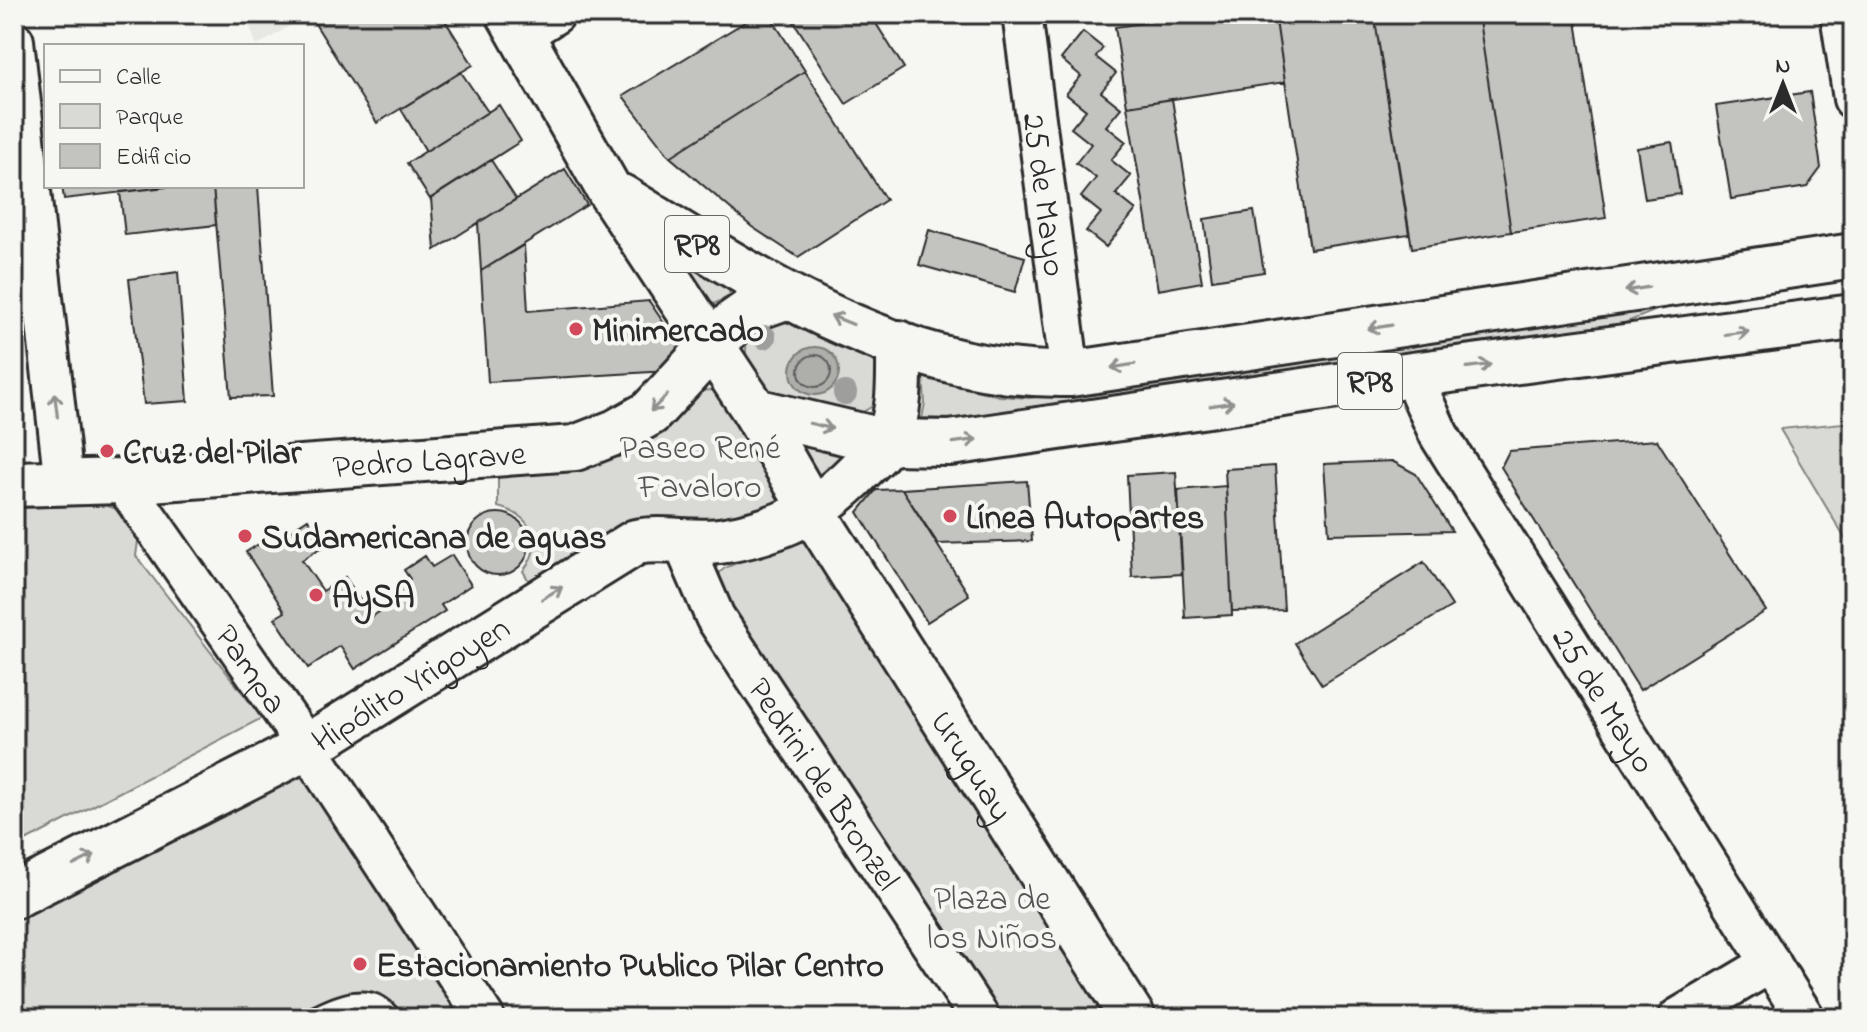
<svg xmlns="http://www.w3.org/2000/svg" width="1867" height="1032" font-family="'Indie Flower',sans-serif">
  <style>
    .built { fill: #e7e7e3 }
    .green { fill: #d9d9d5; stroke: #828280; stroke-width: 2 }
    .water { fill: #aeaeab; stroke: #7a7a78; stroke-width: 2 }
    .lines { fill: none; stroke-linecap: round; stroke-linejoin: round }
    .shore { stroke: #5f5f5e; stroke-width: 2 }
    .building { fill: #c3c3c0; stroke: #2b2b2b; stroke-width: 2 }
    .lane-casing { stroke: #2b2b2b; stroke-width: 26 }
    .street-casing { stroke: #2b2b2b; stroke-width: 44 }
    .secondary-casing { stroke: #2b2b2b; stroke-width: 50 }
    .primary-casing { stroke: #2b2b2b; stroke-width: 50 }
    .lane { stroke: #f6f6f2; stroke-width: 20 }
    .street { stroke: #f6f6f2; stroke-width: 38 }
    .secondary { stroke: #f6f6f2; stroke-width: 44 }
    .primary { stroke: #f6f6f2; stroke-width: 44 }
    .tree { fill: #9e9e9c }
    .oneway { stroke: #90908e }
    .poi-dot { fill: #d1495b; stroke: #f6f6f2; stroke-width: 3 }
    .labels { text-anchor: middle; stroke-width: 8; stroke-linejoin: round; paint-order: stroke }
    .shield { fill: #f6f6f2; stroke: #686867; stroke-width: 2 }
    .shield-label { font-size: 32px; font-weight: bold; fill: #2b2b2b }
    .street-label { font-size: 34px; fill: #2b2b2b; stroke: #f6f6f2 }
    .poi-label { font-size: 34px; font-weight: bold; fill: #2b2b2b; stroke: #f6f6f2; text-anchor: start }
    .park-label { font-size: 34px; fill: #565656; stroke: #f6f6f2 }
  </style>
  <rect width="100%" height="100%" fill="#f6f6f2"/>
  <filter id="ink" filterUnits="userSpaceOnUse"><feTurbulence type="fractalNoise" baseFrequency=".0125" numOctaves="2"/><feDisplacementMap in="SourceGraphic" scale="16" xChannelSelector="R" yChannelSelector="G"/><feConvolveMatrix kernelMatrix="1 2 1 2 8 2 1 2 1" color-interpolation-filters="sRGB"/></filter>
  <g filter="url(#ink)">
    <path class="built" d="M245,14H309L257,46Z"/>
    <path class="green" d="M675,251L728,286L730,296L708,307Z
      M1664,307L1615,327L981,420L922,418L925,403L923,376L999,396L1029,398Z
      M776,321L803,325L874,362L880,369L878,403L856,416C833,411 806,409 783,402C762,394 731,353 754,332C759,327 769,324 776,321Z
      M714,390L720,392L779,484L782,506L530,583L523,571C546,542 531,515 498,507V465L698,391Z
      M1853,422V552L1780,429Z
      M792,436L849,453L819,480Z
      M105,505L128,513L138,541L136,556L262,718L14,847V508Z
      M807,533L1120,1018H991L718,583L720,572L725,568Z
      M304,774L463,1018H14V921Z"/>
    <path class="water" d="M791 371a24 24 0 1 1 48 0a24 24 0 1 1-48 0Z"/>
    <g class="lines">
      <path class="shore" d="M799 371a16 16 0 1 1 32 0a16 16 0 1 1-32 0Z"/>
    </g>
    <path class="building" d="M309,14H441L473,65L377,123Z
      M758,14H769L805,71L670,157L623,96Z
      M789,14H870L904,68L846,104Z
      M1204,14H1275L1285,82L1127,106L1115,27Z
      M1275,14H1374L1409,234L1310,249Z
      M1374,14H1478L1511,232L1412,248Z
      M1478,14H1575L1606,218L1511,232Z
      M1083,32L1103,48L1096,57L1116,73L1101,92L1121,108L1106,126L1126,142L1111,160L1131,176L1116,194L1136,210L1106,247L1086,231L1101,213L1081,197L1096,178L1076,163L1091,144L1071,128L1086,110L1066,94L1081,76L1061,59Z
      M805,71L886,200L798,257L752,227L670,157Z
      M461,72L488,112L426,151L401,109Z
      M1810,92L1821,168L1807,187L1731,199L1716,106Z
      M1172,99L1202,282L1158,290L1127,106Z
      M499,105L521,141L430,199L407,163Z
      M1672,142L1680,194L1645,199L1637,148Z
      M491,160L516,199L435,250L431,198Z
      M565,169L587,205L481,271L478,223Z
      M62,186H175L64,199Z
      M175,186H213L216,225L125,235L120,192Z
      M213,186H258L273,396L231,397Z
      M1254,211L1264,272L1212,280L1204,219Z
      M929,230L1025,257L1015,292L919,265Z
      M524,245L528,311L649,301L680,347L667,371L488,382L481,271Z
      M178,272L188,401L144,404L129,279Z
      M1657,440L1766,611L1640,690L1501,467L1509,451Z
      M1392,461L1416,474L1452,531L1329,534L1324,464Z
      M1275,466L1284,610L1232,611L1225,469Z
      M1176,472L1182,574L1132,577L1127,475Z
      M1027,481L1032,541L938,544L902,489Z
      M1226,486L1232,615L1185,618L1178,490Z
      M902,489L969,595L927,622L858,512L876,490Z
      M467 544a31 31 0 1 1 62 0a31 31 0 1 1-62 0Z
      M308,519L325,545L302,560L323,591L345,577L371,617L399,599L393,590L410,579L404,570L425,556L432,567L452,555L471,585L441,605L445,611L355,669L340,646L308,668L275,618L285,612L246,552L270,537L273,542Z
      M1424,562L1452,606L1322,685L1295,643Z"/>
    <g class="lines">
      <g class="lane-casing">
        <path id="lane" d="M314,1018C337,1006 371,990 390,1018"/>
      </g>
      <g class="street-casing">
        <g id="street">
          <path id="s1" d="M1022,14L1070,374"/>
          <path d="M1840,14L1853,99"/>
          <path d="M522,35L555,14"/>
          <path d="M14,41L64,483"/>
          <path id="s2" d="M1412,375L1439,435L1805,1018"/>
          <path id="s3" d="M122,481L307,747L485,1018"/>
          <path id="s4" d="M683,543L715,617L980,1018"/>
          <path d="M1678,1018L1771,963"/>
        </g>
      </g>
      <g class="secondary-casing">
        <g id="secondary">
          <path id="s5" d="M755,411L813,512L1133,1018"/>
          <path id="s6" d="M14,484L122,481L575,448L616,432L650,413L734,322L754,308L785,297"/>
          <path id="s7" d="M14,896L307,747L636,542C665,536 696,546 726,540C784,530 823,509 863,467C871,459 883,450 888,440C901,410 899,376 899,343"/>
        </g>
      </g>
      <g class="primary-casing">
        <path id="primary" d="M509,14L609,190L755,411L887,442L950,443L1412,375L1853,317
          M621,197C758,281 903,378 1070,374L1853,256"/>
      </g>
      <use href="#lane" class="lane"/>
      <use href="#street" class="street"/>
      <use href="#secondary" class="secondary"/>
      <use href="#primary" class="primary"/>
    </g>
    <g class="tree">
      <circle cx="764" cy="337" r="12"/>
      <circle cx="845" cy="393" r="12"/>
    </g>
    <defs><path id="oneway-shaft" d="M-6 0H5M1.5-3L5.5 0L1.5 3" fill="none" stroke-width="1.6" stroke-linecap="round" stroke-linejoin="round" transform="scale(2)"/></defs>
    <g class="oneway">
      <use href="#oneway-shaft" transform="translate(1637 289) rotate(171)"/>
      <use href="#oneway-shaft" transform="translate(842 320) rotate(-158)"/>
      <use href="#oneway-shaft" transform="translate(1380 327) rotate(171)"/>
      <use href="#oneway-shaft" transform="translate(1737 333) rotate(-7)"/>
      <use href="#oneway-shaft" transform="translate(1123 366) rotate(171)"/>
      <use href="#oneway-shaft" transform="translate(1479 366) rotate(-7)"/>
      <use href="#oneway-shaft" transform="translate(659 403) rotate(135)"/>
      <use href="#oneway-shaft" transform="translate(1222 404) rotate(-9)"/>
      <use href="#oneway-shaft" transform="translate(56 405) rotate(-97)"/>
      <use href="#oneway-shaft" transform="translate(821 426) rotate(13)"/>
      <use href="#oneway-shaft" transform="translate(965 441) rotate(-8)"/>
      <use href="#oneway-shaft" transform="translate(552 593) rotate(-31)"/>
      <use href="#oneway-shaft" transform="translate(84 860) rotate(-27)"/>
    </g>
  </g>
  <g class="poi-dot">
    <circle cx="576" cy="329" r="8"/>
    <circle cx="107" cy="451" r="8"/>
    <circle cx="950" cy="516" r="8"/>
    <circle cx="245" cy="536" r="8"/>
    <circle cx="316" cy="595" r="8"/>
    <circle cx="360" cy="964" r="8"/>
  </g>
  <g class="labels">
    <g class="shield">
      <rect x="665" y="216" width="64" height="56" rx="6"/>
      <rect x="1338" y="353" width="64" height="56" rx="6"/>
    </g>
    <g class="shield-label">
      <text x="697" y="255">RP8</text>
      <text x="1370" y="392">RP8</text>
    </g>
    <g class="street-label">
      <text dy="12" stroke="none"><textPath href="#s1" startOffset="182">25 de Mayo</textPath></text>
      <text dy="12" stroke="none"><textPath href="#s6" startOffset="416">Pedro Lagrave</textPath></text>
      <text dy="12" stroke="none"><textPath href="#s3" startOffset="228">Pampa</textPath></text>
      <text dy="12" stroke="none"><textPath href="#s7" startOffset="450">Hipólito Yrigoyen</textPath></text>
      <text dy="12" stroke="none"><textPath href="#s2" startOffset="378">25 de Mayo</textPath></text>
      <text dy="12" stroke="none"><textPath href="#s5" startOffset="416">Uruguay</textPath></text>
      <text dy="12" stroke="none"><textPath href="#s4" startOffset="280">Pedrini de Bronzel</textPath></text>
    </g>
    <g class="poi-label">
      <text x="592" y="341">Minimercado</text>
      <text x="123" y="463">Cruz del Pilar</text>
      <text x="966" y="528">Línea Autopartes</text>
      <text x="261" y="548">Sudamericana de aguas</text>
      <text x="332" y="607">AySA</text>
      <text x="376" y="976">Estacionamiento Publico Pilar Centro</text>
    </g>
    <g class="park-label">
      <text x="700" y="458">Paseo René<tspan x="700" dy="39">Favaloro</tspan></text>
      <text x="992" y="909">Plaza de<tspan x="992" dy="39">los Niños</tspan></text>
    </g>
  </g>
  <rect width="1867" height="1032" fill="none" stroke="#f6f6f2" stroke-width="48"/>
  <rect x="24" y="24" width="1819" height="984" fill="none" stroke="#2b2b2b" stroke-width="3" filter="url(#ink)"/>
  <rect x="44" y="44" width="260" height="144" fill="#f6f6f2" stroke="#a5a5a2" stroke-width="2"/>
  <rect x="60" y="70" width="40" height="12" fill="#f6f6f2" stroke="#a5a5a2" stroke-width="2"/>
  <text x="116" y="84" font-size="24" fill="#2b2b2b">Calle</text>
  <rect x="60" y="104" width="40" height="24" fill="#d9d9d5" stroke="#a5a5a2" stroke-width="2"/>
  <text x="116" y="124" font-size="24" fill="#2b2b2b">Parque</text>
  <rect x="60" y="144" width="40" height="24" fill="#c3c3c0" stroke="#a5a5a2" stroke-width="2"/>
  <text x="116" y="164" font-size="24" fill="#2b2b2b">Edificio</text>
  <g transform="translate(1783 84)" stroke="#f6f6f2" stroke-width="6" paint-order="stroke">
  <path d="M0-6L14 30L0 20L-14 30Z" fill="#2b2b2b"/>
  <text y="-12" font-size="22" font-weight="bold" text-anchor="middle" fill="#2b2b2b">N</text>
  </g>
</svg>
